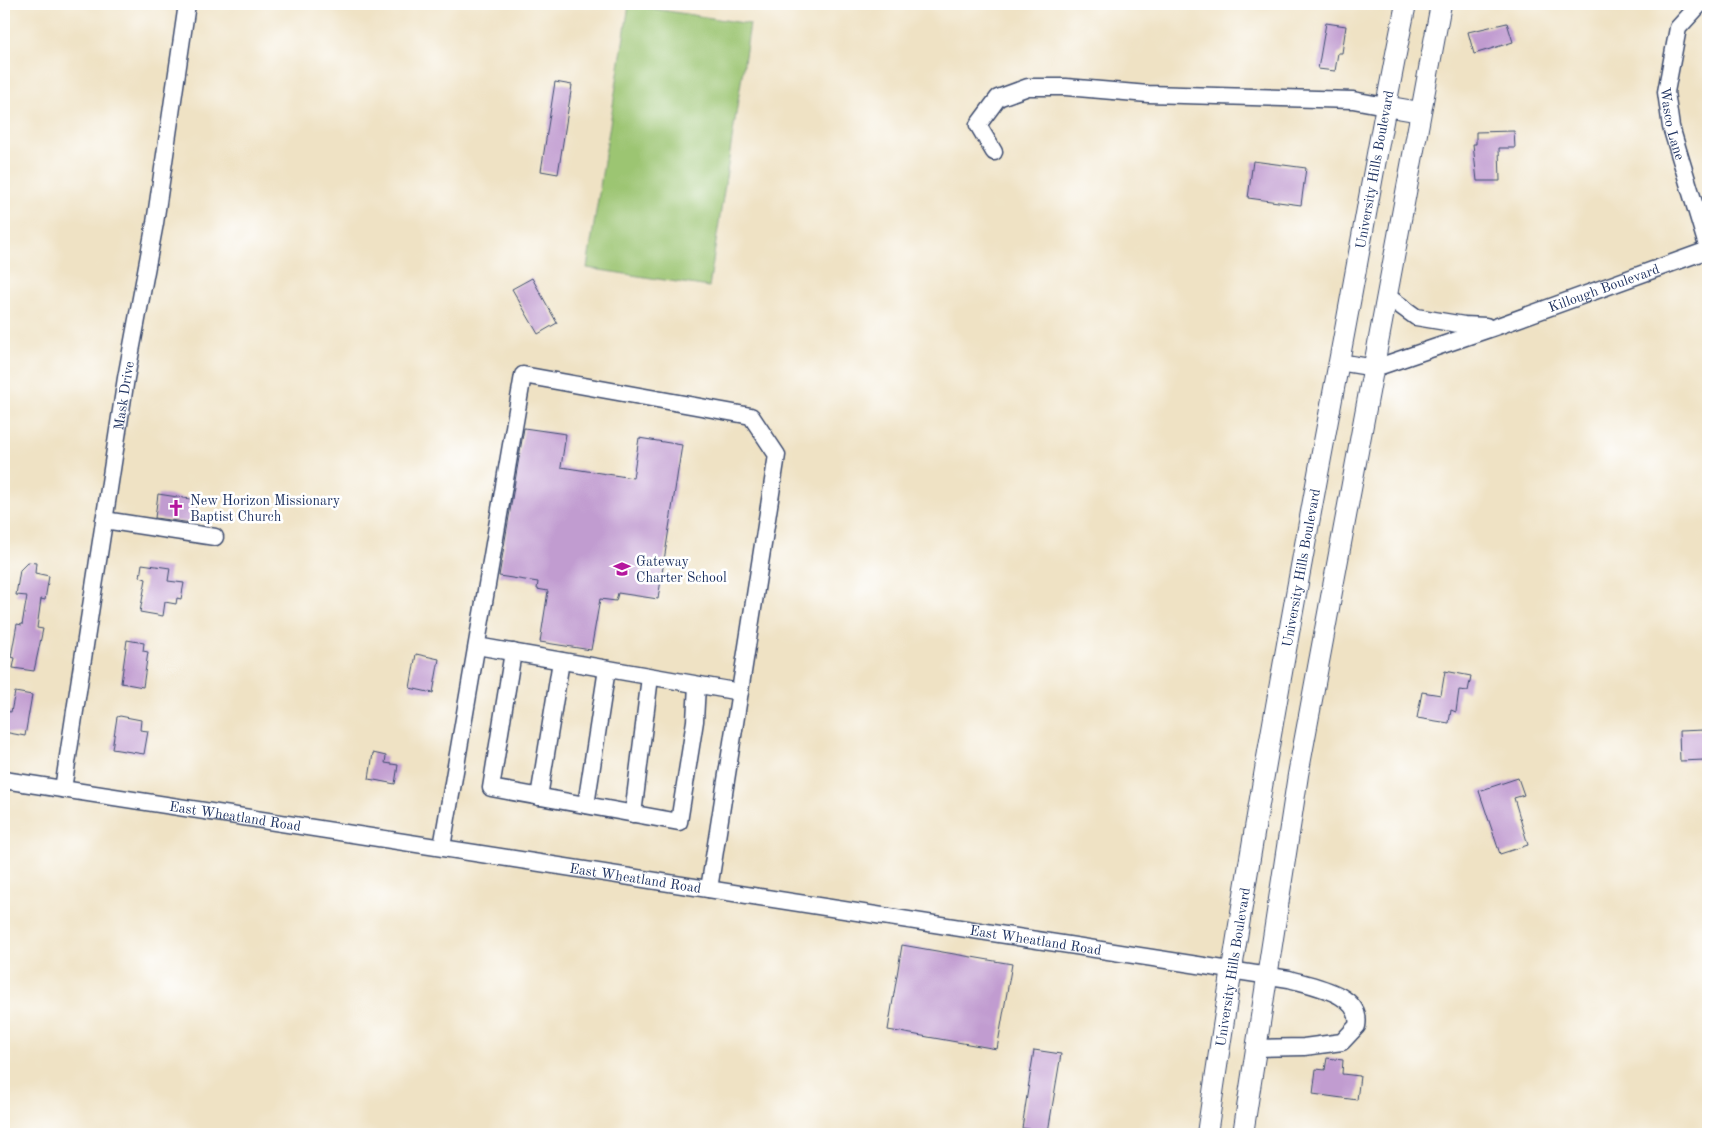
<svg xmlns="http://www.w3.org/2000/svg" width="1712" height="1138" font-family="'Old Standard TT',serif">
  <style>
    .green { fill: #9cc572; stroke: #5c7a68 }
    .building { fill: #c19cd0 }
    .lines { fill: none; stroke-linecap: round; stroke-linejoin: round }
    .minor-casing { stroke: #3b4a6d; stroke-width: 19 }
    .major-casing { stroke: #3b4a6d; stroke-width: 22 }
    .minor { stroke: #fff; stroke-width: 16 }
    .major { stroke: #fff; stroke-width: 20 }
    .labels { text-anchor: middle; stroke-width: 5; stroke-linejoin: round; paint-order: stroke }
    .street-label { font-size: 14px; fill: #1b2f5e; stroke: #fff }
    .poi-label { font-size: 14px; fill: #1b2f5e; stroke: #fff; text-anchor: start }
  </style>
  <rect width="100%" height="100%" fill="#fff"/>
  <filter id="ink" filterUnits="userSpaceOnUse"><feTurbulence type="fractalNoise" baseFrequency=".02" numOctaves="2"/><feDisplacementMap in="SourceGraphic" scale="10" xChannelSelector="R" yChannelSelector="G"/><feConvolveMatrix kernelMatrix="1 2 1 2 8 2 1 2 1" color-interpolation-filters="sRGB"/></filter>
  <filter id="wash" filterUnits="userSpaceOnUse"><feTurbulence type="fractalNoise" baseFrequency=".0096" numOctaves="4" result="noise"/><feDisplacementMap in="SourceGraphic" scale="20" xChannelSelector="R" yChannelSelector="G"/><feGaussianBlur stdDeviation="1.12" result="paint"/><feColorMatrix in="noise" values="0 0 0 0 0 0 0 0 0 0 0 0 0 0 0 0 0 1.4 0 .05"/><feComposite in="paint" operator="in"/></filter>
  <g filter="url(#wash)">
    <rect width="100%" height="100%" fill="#efe2c4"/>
    <path class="green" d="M629,5L750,24L709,287L587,268Z"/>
    <g id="blocks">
      <path class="building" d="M1326,23L1346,26L1342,53H1338L1335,71L1318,69Z
        M1507,23L1513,42L1474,54L1468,32Z
        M555,82L572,85L558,174L541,171Z
        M1514,131L1515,148H1499L1500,181H1477L1473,144H1476V132Z
        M1253,161L1306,168L1301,205L1248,198Z
        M532,278L557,323L538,334L512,289Z
        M524,428L566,434L561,467L633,478L639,438L682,445L658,599L618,593L616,601L600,599L591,650L540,642L548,591L537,589L538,582L499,576Z
        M158,494L197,500L192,523L155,518Z
        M28,562L36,563L35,573L49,576L45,600L41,599L37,628L43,629L34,671L13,668L15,658L11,657L17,624L22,625L27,596L16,595L20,570Z
        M142,564L170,568L168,581L184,583L181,599L177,598L176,604L165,602L163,616L140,612L146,579L140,577Z
        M127,640L144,643L143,651L148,652L143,687L121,683Z
        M416,654L439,659L433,693L410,688Z
        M1445,671L1471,676L1468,691L1459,690L1456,712L1451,710L1449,723L1417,718L1422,692L1441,695Z
        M15,692L32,695L25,736L4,732V711L11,712Z
        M120,716L141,720L140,730L148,731L144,754L112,749L117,717Z
        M1704,730L1705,760L1680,761L1679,731Z
        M373,753L386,756L385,763L398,765L395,784L369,779Z
        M1518,778L1524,795L1514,798L1528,845L1500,854L1479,791Z
        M902,945L1012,964L997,1049L888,1030Z
        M1034,1050L1061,1054L1048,1132L1022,1128Z
        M1327,1058L1343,1060L1342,1074L1360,1076L1357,1100L1313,1094L1316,1069L1325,1070Z"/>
    </g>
  </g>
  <g filter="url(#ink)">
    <use href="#blocks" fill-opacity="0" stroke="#3b4a6d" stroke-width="1"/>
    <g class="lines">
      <g class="minor-casing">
        <g id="minor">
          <path id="s1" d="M1700,4L1678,28L1666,92L1671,127L1708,249"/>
          <path d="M994,152L978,125L998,98L1028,87H1066L1148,94L1353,100L1385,106"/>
          <path d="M1387,296L1416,317L1464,325L1486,326"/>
          <path id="s2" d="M1339,362L1375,368L1498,326L1708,250"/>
          <path d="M104,520L215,537"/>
          <path d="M477,646L740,692"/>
          <path d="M513,652L491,788L679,822L695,721L697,685"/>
          <path id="s3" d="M4,780L1289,979C1313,986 1363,994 1357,1026L1342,1042L1304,1047L1256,1048"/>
          <path id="s4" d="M63,789L126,378L155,223L187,4"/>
          <path d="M539,797L561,661"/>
          <path d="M586,805L607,669"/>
          <path d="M633,814L650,677"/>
          <path d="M442,847L523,375L751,416L777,455L709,889"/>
        </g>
      </g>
      <g class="major-casing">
        <g id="major">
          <path d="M1385,106L1420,112"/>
          <path id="s5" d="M1207,1134C1244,877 1290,622 1338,367C1361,246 1381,124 1406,4"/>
          <path d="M1243,1134L1298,775L1441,4"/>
        </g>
      </g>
      <use href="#minor" class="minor"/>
      <use href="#major" class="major"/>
    </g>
  </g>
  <defs>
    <g id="church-bare" transform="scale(1.35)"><path d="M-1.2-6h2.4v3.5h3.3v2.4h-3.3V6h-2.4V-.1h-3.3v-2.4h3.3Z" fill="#b5179e" stroke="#fff" stroke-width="2.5" paint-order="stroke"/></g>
    <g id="school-bare" transform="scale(1.35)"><path d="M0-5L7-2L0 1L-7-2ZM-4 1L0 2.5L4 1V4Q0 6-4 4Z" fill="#b5179e" stroke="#fff" stroke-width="2.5" paint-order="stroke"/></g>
  </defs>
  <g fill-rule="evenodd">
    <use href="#church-bare" x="176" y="508"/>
    <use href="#school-bare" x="622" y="569"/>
  </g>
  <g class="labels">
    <g class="street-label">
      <text dy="5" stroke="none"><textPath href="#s1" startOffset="130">Wasco Lane</textPath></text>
      <text dy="5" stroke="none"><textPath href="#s5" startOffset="979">University Hills Boulevard</textPath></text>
      <text dy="5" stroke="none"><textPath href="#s2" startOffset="279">Killough Boulevard</textPath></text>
      <text dy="5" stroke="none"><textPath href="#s4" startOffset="398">Mask Drive</textPath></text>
      <text dy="5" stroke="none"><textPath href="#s5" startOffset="574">University Hills Boulevard</textPath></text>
      <text dy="5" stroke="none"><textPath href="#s3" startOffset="234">East Wheatland Road</textPath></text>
      <text dy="5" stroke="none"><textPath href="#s3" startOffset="639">East Wheatland Road</textPath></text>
      <text dy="5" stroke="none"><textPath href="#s3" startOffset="1044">East Wheatland Road</textPath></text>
      <text dy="5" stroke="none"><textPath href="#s5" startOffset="169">University Hills Boulevard</textPath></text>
    </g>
    <g class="poi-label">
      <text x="190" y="505">New Horizon Missionary<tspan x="190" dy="16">Baptist Church</tspan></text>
      <text x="636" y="566">Gateway<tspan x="636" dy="16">Charter School</tspan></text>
    </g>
  </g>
  <rect width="1712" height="1138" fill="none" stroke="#fff" stroke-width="20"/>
</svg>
